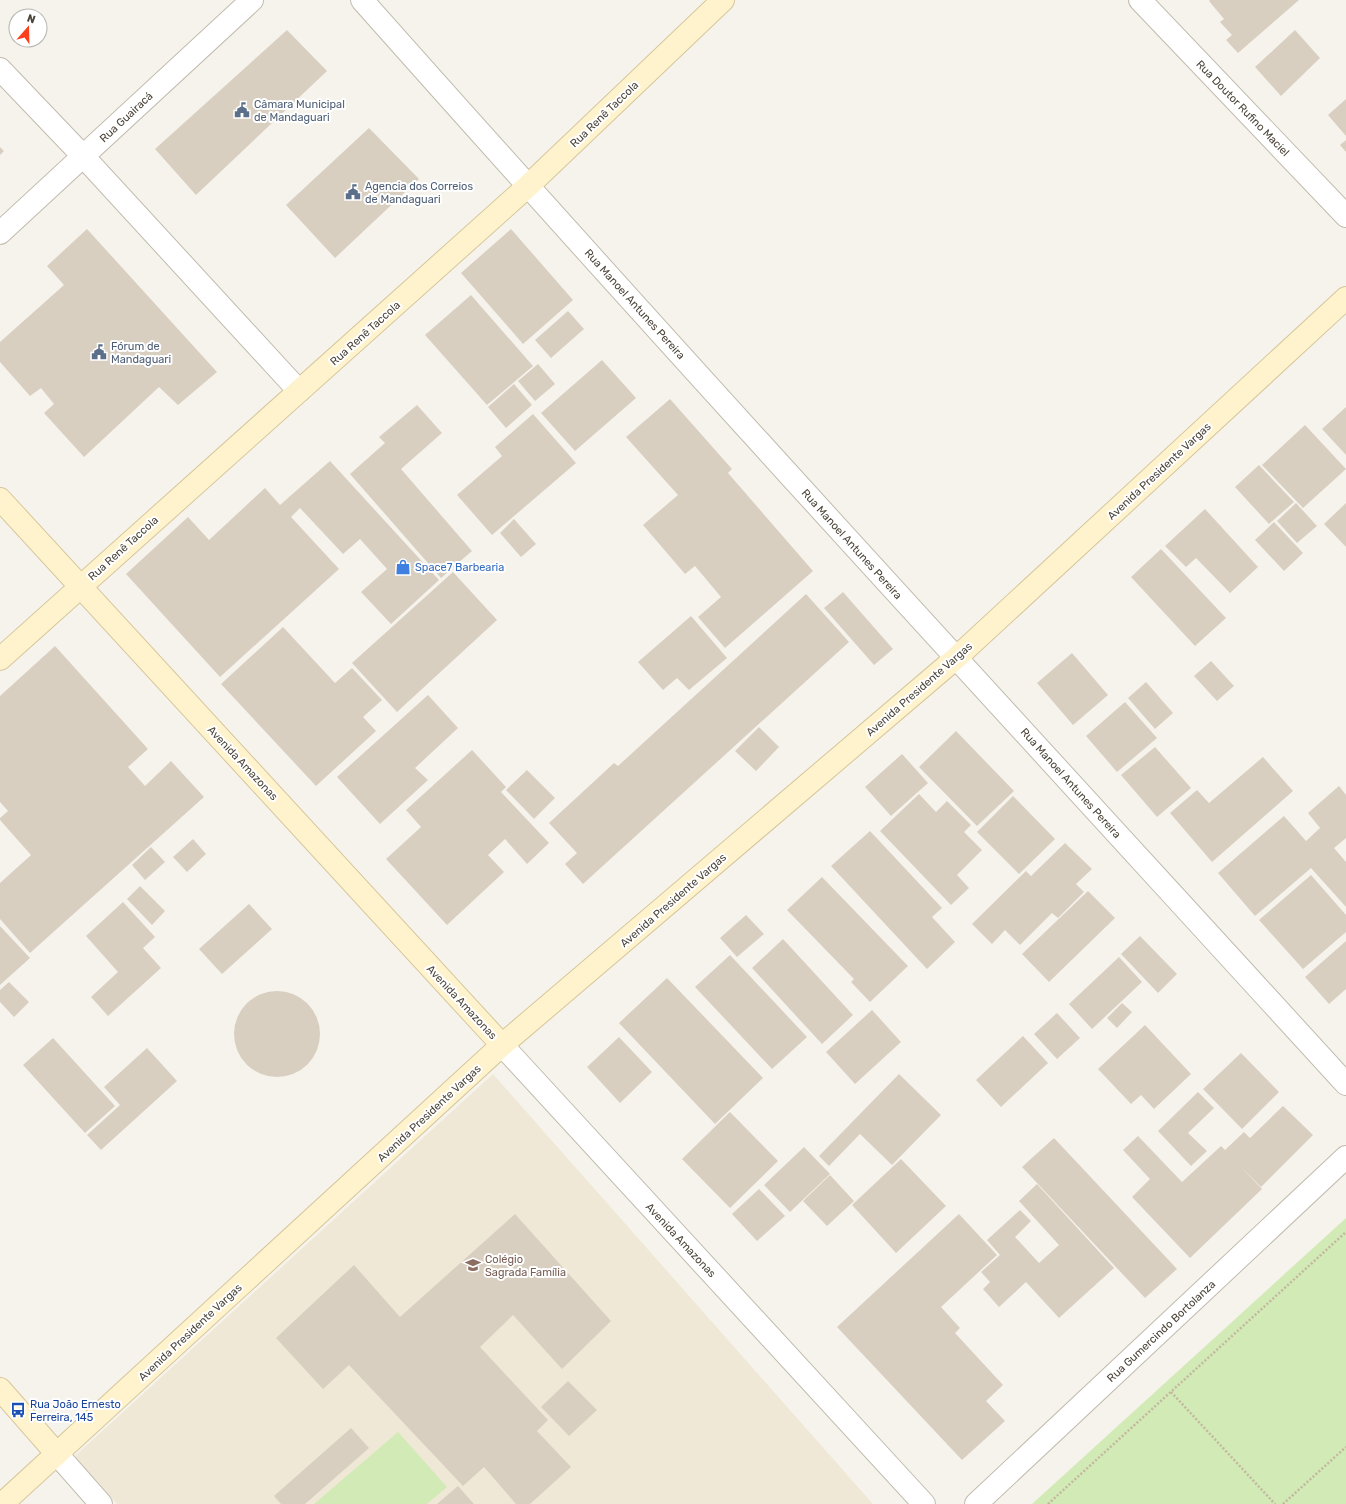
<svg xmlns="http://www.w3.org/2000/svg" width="1346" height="1504" font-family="Rubik,sans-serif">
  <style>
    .education { fill: #efe8d6 }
    .green { fill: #d2eab5 }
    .building { fill: #d8cfc1 }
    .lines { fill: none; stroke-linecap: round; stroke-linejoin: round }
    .street-casing { stroke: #c2bbae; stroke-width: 24 }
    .secondary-casing { stroke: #d6c79b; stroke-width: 24 }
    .path { stroke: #c4b79f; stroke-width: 2.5; stroke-dasharray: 2 2; stroke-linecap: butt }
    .street { stroke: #fff; stroke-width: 22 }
    .secondary { stroke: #fff3cd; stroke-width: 22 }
    .labels { text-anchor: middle; stroke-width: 4; stroke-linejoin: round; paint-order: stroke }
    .service-label { font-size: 11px; fill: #4e5e75; stroke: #fff; text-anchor: start }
    .street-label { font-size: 11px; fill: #4b4439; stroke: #fff }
    .shop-label { font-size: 11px; fill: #366cbe; stroke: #fff; text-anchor: start }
    .education-label { font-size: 11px; fill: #785e54; stroke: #fff; text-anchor: start }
    .transit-label { font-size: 11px; fill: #164399; stroke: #fff; text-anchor: start }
  </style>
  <rect width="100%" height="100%" fill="#f6f3ec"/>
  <path class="education" d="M493,1074L873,1504H117L75,1456Z"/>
  <path class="green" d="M1346,1218V1504H1032Z
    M398,1432L447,1487L427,1504H314Z"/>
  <path class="building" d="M1210,0H1299L1238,53L1226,40L1232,35L1220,22L1224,19L1209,1Z
    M287,30L327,71L196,195L155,149Z
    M1295,30L1320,58L1281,96L1255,67Z
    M1346,99V136L1328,115Z
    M369,128L419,179L335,258L286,205Z
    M1346,140V152L1340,145Z
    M0,147L4,151L0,155Z
    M87,229L217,372L178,405L159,387L84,457L44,413L54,404L41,388L30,396L0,362V342L64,285L47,266Z
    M511,229L573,300L523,344L461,273Z
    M471,295L533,366L487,405L425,335Z
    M568,311L584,329L551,358L535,340Z
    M602,360L636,398L575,451L541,413Z
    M538,364L555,384L535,401L518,381Z
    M514,384L532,405L506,428L488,407Z
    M670,399L732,469L728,473L813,571L725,648L698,617L721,597L695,566L685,574L643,525L678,495L626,437Z
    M417,405L442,433L401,469L472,551L441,578L350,474L385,443L379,437Z
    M1346,407V455L1322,429Z
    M533,414L576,463L492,535L457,495L502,456L495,447Z
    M1305,425L1346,469L1303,508L1262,465Z
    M330,461L439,580L391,624L361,592L387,569L360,539L343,554L300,508L291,517L339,569L220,677L126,574L188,517L209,540L265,488L280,505Z
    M1259,465L1294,502L1269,524L1235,487Z
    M1296,503L1317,526L1297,543L1277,521Z
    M1346,503V547L1324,524Z
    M1205,509L1258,567L1230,593L1196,558L1186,567L1165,546Z
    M514,519L536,544L521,557L500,533Z
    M1274,522L1303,553L1284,571L1255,540Z
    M1161,549L1226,618L1195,646L1131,577Z
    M453,572L497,620L397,712L352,663Z
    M843,592L893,649L874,665L824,608Z
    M806,594L849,642L583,884L565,864L577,853L549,823L614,763L618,766Z
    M691,616L727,658L689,690L677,678L663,690L638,662Z
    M283,627L335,683L352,668L382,700L363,717L376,731L316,786L221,684Z
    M55,646L148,749L128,767L145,786L171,761L204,797L30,953L0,919V883L31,855L0,820V818L8,811L0,802V696Z
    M1072,653L1108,695L1073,725L1037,683Z
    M1211,661L1234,686L1217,701L1194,676Z
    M1146,682L1173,713L1155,729L1128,698Z
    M428,695L458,728L415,768L428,780L380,824L337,777Z
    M1125,702L1157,738L1117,772L1086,736Z
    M759,727L779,747L756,771L735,751Z
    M956,731L1014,791L977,826L919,767Z
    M1155,747L1191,788L1157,817L1121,775Z
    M472,750L506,787L501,792L549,843L527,864L505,839L488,855L504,872L447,925L386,859L421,827L406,810Z
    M902,754L928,783L891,816L865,787Z
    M1263,757L1293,791L1212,862L1170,813L1197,790L1209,803Z
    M527,770L555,798L534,819L506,790Z
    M1339,786L1346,795V838L1334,848L1346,862V907L1311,868L1255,916L1218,873L1284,816L1306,841L1320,828L1308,813Z
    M919,794L936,812L947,801L971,825L964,832L982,850L957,875L969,888L951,905L880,831Z
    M1013,796L1055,839L1019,874L977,832Z
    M870,831L942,908L932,917L955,942L927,969L831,866Z
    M193,839L206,854L187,872L173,857Z
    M1065,843L1092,869L1076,884L1084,892L1058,918L1052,913L1020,945L1005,930L992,944L972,924L1026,871L1031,876Z
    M151,847L165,862L145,880L132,865Z
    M1311,875L1346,915V932L1303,969L1259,920Z
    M822,877L908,966L870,1002L851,982L854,979L787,910Z
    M140,886L165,911L152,925L127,899Z
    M1088,891L1115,918L1049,982L1022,954Z
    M123,902L155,937L143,948L161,968L108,1016L91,997L118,972L86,936Z
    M249,904L272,929L222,974L199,949Z
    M746,915L764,934L737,957L720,938Z
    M0,926L30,958L0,985Z
    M1140,936L1177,974L1158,993L1121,954Z
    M783,939L853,1015L822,1044L752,968Z
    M1346,941V989L1329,1004L1305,977Z
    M730,955L807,1037L772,1069L695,987Z
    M1119,957L1142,982L1092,1029L1069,1004Z
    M667,978L763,1078L715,1124L619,1023Z
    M9,982L29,1002L14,1017L0,1002V990Z
    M234 1034a43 43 0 1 1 86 0a43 43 0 1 1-86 0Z
    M1122,1003L1132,1012L1117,1028L1107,1018Z
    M872,1010L901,1042L855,1084L826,1052Z
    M1057,1013L1080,1038L1057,1059L1034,1034Z
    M1145,1025L1191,1074L1154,1109L1141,1095L1131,1104L1098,1069Z
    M1023,1036L1048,1063L1001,1107L976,1080Z
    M619,1037L652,1072L620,1103L587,1067Z
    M53,1038L115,1106L85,1133L23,1065Z
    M147,1048L177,1081L101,1150L87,1135L120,1105L104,1087Z
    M1241,1053L1279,1092L1242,1129L1203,1089Z
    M899,1074L941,1115L892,1165L860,1134L829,1166L819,1156Z
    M1198,1092L1214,1108L1188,1133L1207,1151L1191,1166L1158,1131Z
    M1283,1106L1313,1135L1261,1187L1239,1165L1262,1189L1190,1258L1132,1197L1150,1179L1123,1150L1138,1136L1182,1182L1221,1146L1225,1150L1244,1132L1250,1138Z
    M730,1112L778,1161L730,1208L682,1159Z
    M1054,1138L1177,1269L1145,1298L1022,1167Z
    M804,1147L830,1174L790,1212L764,1185Z
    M901,1159L946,1206L896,1253L852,1205Z
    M830,1175L854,1201L827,1226L803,1201Z
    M1037,1184L1114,1268L1059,1318L1026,1282L999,1307L983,1289L990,1282L981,1272L1000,1255L987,1240L1020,1210L1031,1221L1015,1237L1039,1263L1059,1245L1019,1201Z
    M759,1189L785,1216L757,1241L732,1214Z
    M515,1214L611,1321L562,1369L513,1315L480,1347L548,1420L537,1431L571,1467L530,1504H516L484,1467L463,1486L349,1365L323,1389L276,1338L354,1265L400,1317Z
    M959,1214L997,1255L941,1307L960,1328L955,1333L1003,1385L986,1401L1005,1421L962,1460L837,1327Z
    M568,1381L597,1410L569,1436L541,1407Z
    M351,1428L369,1448L305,1504H281L274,1496Z
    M458,1486L474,1504H437Z"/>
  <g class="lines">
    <g class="street-casing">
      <path id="street" d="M362,0C686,365 1017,724 1346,1084
        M1140,0L1346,216
        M0,69L83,156L299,391
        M0,233L252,0
        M502,1045L924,1504
        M57,1454L101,1504
        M976,1504L1346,1157"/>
    </g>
    <g class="secondary-casing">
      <path id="secondary" d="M0,499L502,1045
        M0,659L528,186L723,0
        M0,1389L57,1454
        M2,1504L502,1045L956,658L1346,298"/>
    </g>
    <path class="path" d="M1171,1392L1275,1504
      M1048,1504L1346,1232
      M1283,1504L1346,1447"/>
    <use href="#street" class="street"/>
    <use href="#secondary" class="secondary"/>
  </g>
  <defs>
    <g id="civic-bare" transform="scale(1.2)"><path d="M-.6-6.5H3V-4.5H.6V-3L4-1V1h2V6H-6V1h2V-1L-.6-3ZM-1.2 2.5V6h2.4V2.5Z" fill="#5c6f8a" stroke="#fff" stroke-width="2.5" paint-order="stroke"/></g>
    <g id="shop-bare" transform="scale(1.2)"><path d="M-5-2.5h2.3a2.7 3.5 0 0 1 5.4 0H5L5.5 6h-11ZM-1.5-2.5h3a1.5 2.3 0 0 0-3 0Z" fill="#3f7fe0" stroke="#fff" stroke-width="2.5" paint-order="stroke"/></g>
    <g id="school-bare" transform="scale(1.2)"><path d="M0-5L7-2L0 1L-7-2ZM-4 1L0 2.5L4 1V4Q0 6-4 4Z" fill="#8d6e63" stroke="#fff" stroke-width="2.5" paint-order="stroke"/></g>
    <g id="bus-bare" transform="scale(1.2)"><path d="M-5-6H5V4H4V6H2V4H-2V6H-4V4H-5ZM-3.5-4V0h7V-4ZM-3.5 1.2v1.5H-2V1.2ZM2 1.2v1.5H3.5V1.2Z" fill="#1a4fb4" stroke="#fff" stroke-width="2.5" paint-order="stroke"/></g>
  </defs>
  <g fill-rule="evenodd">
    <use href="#civic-bare" x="242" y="110"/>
    <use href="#civic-bare" x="353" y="192"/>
    <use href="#civic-bare" x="99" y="352"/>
    <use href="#shop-bare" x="403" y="567"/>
    <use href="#school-bare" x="473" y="1265"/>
    <use href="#bus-bare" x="18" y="1410"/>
  </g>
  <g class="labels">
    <g class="service-label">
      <text x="254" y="108">Câmara Municipal<tspan x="254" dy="13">de Mandaguari</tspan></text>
      <text x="365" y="190">Agencia dos Correios<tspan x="365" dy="13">de Mandaguari</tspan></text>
      <text x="111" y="350">Fórum de<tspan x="111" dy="13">Mandaguari</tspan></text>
    </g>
    <g class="street-label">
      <text transform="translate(1243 108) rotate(46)" y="4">Rua Doutor Rufino Maciel</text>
      <text transform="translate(604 114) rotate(-44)" y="4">Rua Renê Taccola</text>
      <text transform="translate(126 117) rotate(-43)" y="4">Rua Guairacá</text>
      <text transform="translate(635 304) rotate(48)" y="4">Rua Manoel Antunes Pereira</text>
      <text transform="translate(365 333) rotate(-42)" y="4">Rua Renê Taccola</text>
      <text transform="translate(1159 471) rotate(-43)" y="4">Avenida Presidente Vargas</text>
      <text transform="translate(852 544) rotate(48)" y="4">Rua Manoel Antunes Pereira</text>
      <text transform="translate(123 548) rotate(-42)" y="4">Rua Renê Taccola</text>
      <text transform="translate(919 689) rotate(-41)" y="4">Avenida Presidente Vargas</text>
      <text transform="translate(243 763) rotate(47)" y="4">Avenida Amazonas</text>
      <text transform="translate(1071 783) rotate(48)" y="4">Rua Manoel Antunes Pereira</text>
      <text transform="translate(673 900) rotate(-41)" y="4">Avenida Presidente Vargas</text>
      <text transform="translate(462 1002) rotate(47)" y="4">Avenida Amazonas</text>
      <text transform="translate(429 1113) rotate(-43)" y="4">Avenida Presidente Vargas</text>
      <text transform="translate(681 1240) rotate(47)" y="4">Avenida Amazonas</text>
      <text transform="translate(1161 1331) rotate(-43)" y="4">Rua Gumercindo Bortolanza</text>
      <text transform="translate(190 1332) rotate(-43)" y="4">Avenida Presidente Vargas</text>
    </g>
    <g class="shop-label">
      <text x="415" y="571">Space7 Barbearia</text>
    </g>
    <g class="education-label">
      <text x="485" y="1263">Colégio<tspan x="485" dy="13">Sagrada Família</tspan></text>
    </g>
    <g class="transit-label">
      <text x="30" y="1408">Rua João Ernesto<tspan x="30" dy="13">Ferreira, 145</tspan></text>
    </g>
  </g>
  <g transform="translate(28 28) rotate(20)"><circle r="19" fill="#ffffff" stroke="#b7b4b0"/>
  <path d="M0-3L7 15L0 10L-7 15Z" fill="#fc3f1d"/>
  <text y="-6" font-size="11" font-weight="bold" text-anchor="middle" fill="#4b4439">N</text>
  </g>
</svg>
